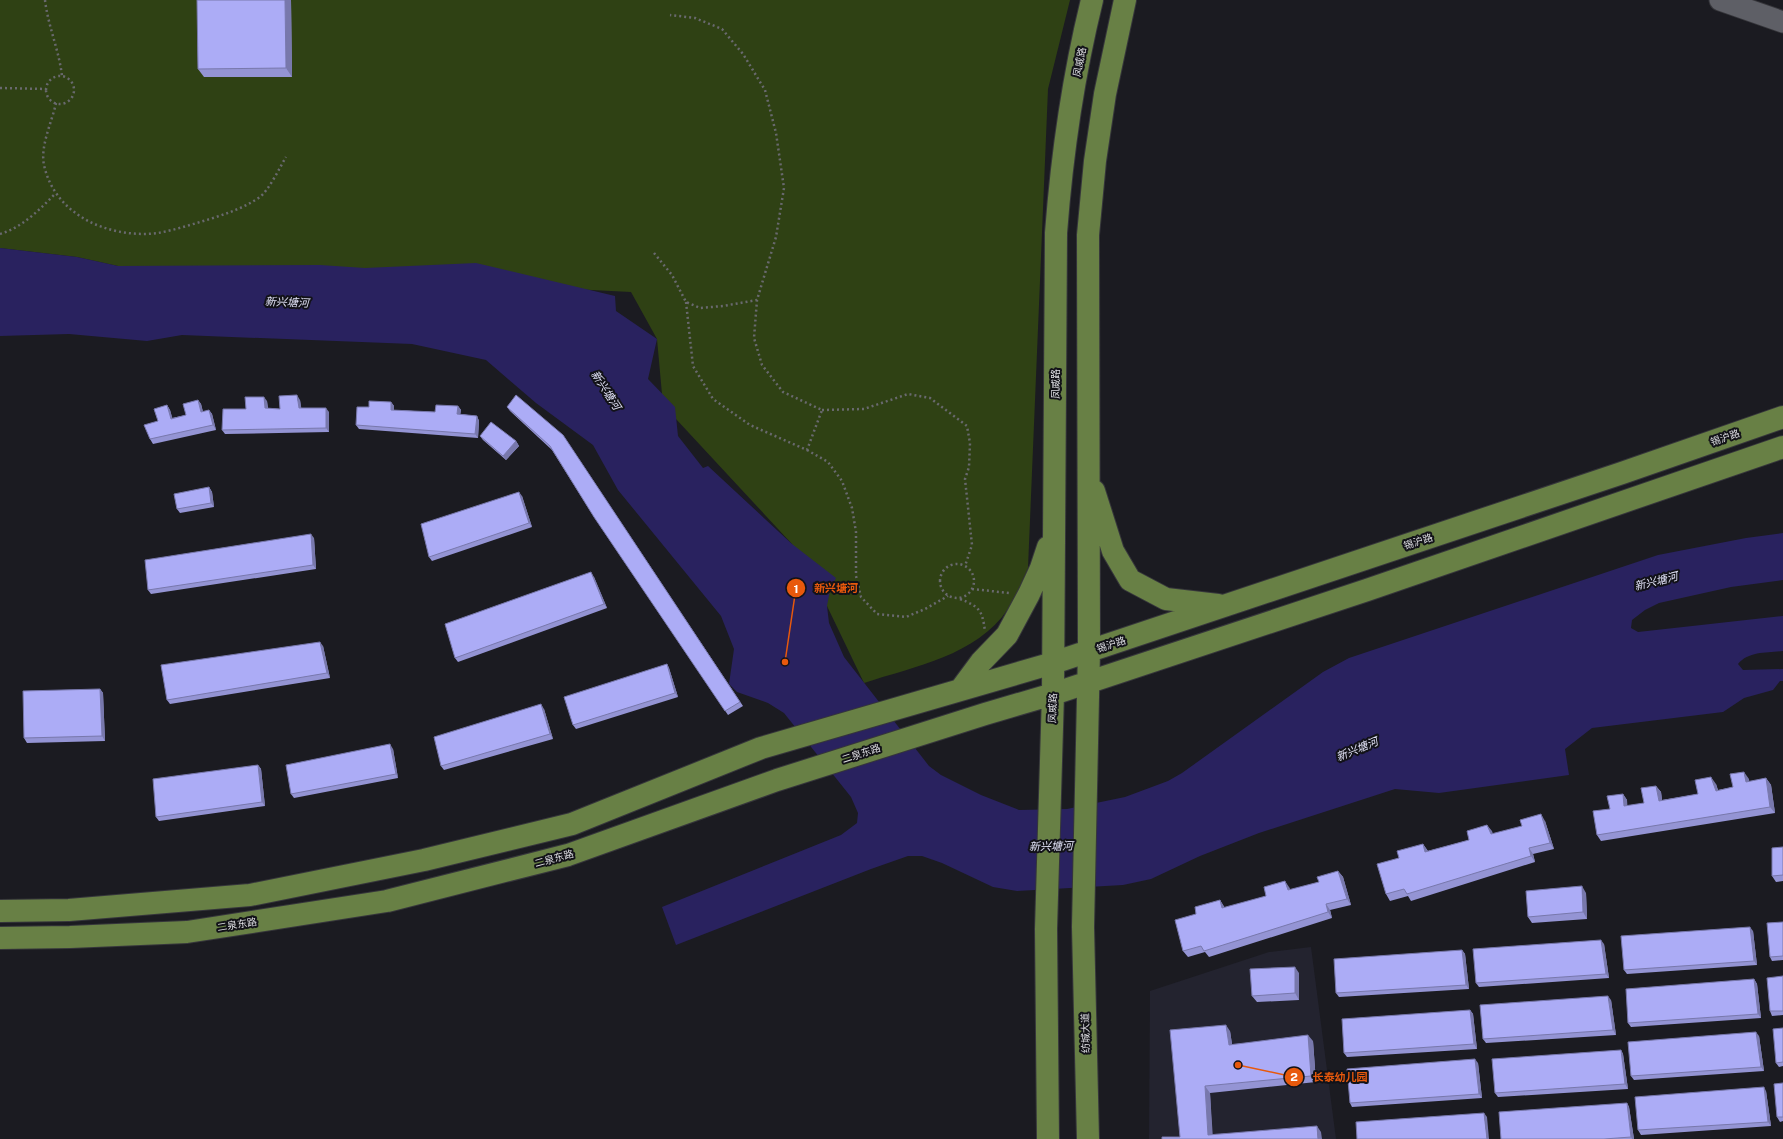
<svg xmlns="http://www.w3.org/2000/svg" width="1783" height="1139" font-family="'Public Sans','Noto Sans SC',sans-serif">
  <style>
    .built { fill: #23232f }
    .green { fill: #2f4114 }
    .water { fill: #29225f }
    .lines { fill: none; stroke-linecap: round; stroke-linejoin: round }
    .minor-casing { stroke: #36363b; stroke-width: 23 }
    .major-casing { stroke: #36363b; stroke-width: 24 }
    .path { stroke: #69696e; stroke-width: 2.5; stroke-dasharray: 2 3; stroke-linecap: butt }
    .minor { stroke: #5e5f66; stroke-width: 21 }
    .major { stroke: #688045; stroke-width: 22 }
    .wall { fill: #9494d4 }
    .shaded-wall { fill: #7878ac }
    .building { fill: #acacf6; stroke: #7878ac }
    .labels { text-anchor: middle; stroke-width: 4; stroke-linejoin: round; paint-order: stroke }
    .street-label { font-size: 10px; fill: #dedee3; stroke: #121218 }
    .water-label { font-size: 11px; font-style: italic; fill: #e1e2f6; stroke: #121218 }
    .leader { fill: none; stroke: #e8590c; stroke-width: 1.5 }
    .callout-dot { fill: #e8590c; stroke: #121218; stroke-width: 1.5 }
    .mark-label { font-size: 12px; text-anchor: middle; font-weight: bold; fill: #fff }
    .callout-label { font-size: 11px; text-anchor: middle; font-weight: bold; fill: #e8590c; stroke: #121218; stroke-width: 4; stroke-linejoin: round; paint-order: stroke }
  </style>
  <rect width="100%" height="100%" fill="#1b1b21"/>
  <path class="built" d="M1311,947L1336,1139H1149L1150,991L1269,952Z"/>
  <path class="green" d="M0,0H1070L1048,89L1028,568C1022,581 1017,597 1008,609C976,656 915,666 864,683L827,606L792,544L663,405L657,339L631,292L118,266L77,257L0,248Z"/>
  <path class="water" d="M0,248L77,257L118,266L320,265L365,268L476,263L615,296L616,311L657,339L648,379L675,407L678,436L703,468L708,466L792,544L836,578L830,590L827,606L829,623L844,657L929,766L941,775L981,795L1019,810L1067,809L1125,797L1168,781L1182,773L1323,672L1349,658L1658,555L1746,538L1783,533V580L1731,587L1659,603L1645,610L1632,620L1631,628L1638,632L1783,616V651C1767,653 1749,651 1738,664L1743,670L1783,669V681H1780L1773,690L1744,698L1723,712L1592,728L1565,749L1569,775L1439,793L1395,789L1259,833L1200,856L1151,879L1123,885L1017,891L993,887L942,863L922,856H908L871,869L676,945L662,907L841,835L857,823L858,813L851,797L784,713L768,703L737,692L729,684L734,649L721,616L618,490L593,445L536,403L486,360L412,344L182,335L147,341L69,334L0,336Z"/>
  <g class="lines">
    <g class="minor-casing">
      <path id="minor" d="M1720,0L1783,22"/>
    </g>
    <g class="major-casing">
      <path id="major" d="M1094,491L1113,551L1130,580L1166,599L1218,605
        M961,689L981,662L1007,635L1029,594L1041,568L1048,547
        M0,911L69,910L250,895L424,860L572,824L761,748L1053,663L1622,473L1783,417
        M0,938L70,937L187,932L387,901L568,855L777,780L985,714L1053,694L1367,590L1783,447
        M1048,1139L1046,929L1053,694L1056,233C1062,154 1073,77 1092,0
        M1088,1139L1083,927L1089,651L1088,235L1095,161L1105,94L1125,0"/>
    </g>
    <path class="path" d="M45,0C48,26 59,50 62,76
      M46 90a14 14 0 1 1 28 0a14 14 0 1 1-28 0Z
      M0,88L46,89
      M56,103C52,122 40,146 44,165C55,216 110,239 158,233C175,230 193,224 210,219C228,213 244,208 260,197C269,190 280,167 286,157
      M0,234C23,227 39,210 55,194
      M654,253L672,275L686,302L700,308L723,306L757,300L776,237L784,188L776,133L765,90L743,54L722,29L695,18L670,15
      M686,302L693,366L713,399L750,425L807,450L822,410L783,392L762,365L754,338L757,300
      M822,410L864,409L908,394L930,398L967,426L970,443L969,467L965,479L972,545L965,566
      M807,450L828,462L842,481L852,508L856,532V576L861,597L877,614L906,617L925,609L948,596
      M940 581a17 17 0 1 1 34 0a17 17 0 1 1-34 0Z
      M972,589L1009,593
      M960,599C980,607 982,610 985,631"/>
    <use href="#minor" class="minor"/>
    <use href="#major" class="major"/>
  </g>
  <path class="wall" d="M197,0H291L292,77H204L198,69Z
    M198,400L201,404L203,412L209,410L212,414L216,430L153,444L150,439L158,421L167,405L170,410L172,418L186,415Z
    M300,400L301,408L329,412V432L225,434L222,430L246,409L267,401L268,408L280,409Z
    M391,402L394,406V410L435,412L458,406L461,410L460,414L477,416L479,421L478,438L359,429L356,425L369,407Z
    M507,407L563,435L743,706L728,715L594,517L552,450L510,411Z
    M480,436L516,441L519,446L506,460L483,440Z
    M209,487L212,492L214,507L180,513L177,509Z
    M522,496L532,527L432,561L429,557Z
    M314,538L316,569L151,594L148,590Z
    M594,577L607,608L458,662L455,658Z
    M323,646L330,678L170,704L167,700Z
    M667,664L669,668L678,697L576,729L573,725Z
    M100,689L103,693L105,741L27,743L24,738Z
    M544,709L553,739L444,770L441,766Z
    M393,749L398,778L294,798L291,794Z
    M258,765L261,769L265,806L159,821L156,817Z
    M1766,778L1771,785L1775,813L1601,841L1597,835L1610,809L1623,794L1627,800V806L1644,803L1656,786L1661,792L1662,800L1698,794L1716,784L1718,790L1733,787L1749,779V782Z
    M1545,821L1554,849L1533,854L1535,862L1411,901L1408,896L1390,901L1386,894L1399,858L1423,844L1428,851L1469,840L1487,825L1493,834Z
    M1783,847V881L1776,882L1772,876Z
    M1338,871L1343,877L1351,905L1330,910L1332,918L1209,957L1205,952L1188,957L1183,951L1196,914L1220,900L1225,908L1266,896L1289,887L1290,890L1319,882Z
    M1586,893L1587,919L1532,923L1528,917Z
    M1783,922V960L1772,961L1770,957Z
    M1753,931L1757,965L1627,974L1624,970Z
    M1604,944L1609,978L1479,987L1476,983Z
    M1462,950L1465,954L1469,989L1339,997L1336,993Z
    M1299,973V1000L1257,1002L1252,996Z
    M1783,976V1015L1772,1016L1770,1011Z
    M1754,979L1757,984L1761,1018L1631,1027L1628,1023Z
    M1611,1000L1616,1035L1486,1043L1483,1039Z
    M1470,1010L1473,1014L1477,1049L1347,1057L1344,1053Z
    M1783,1028V1066L1779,1067L1776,1063Z
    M1230,1031L1232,1044L1313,1041L1316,1082L1210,1093L1212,1134L1321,1132L1180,1137Z
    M1759,1036L1764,1071L1634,1080L1631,1076Z
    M1621,1050L1623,1054L1628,1089L1498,1097L1495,1093Z
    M1478,1063L1482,1098L1352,1107L1350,1103Z
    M1783,1083V1121L1780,1122L1777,1117Z
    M1766,1091L1771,1126L1641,1135L1638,1130Z
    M1627,1103L1629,1107L1634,1139H1501Z"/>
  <path class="shaded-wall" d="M285,0H291L292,77L286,68Z
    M297,395L300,400L302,412L299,408Z
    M264,397L267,401L268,413L265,408Z
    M198,400L201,404L204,416L201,412Z
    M391,402L394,406V414L391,410Z
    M167,405L170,410L174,423L171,419Z
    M458,406L461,410L460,418L457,414Z
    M326,408L329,412V432L326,428Z
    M209,410L212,414L216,430L213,425Z
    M477,416L479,421L478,438L475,434Z
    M516,441L519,446L506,460L503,456Z
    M209,487L212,492L214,507L211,503Z
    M519,492L522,496L532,527L529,523Z
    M311,534L314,538L316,569L313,565Z
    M591,572L594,577L607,608L604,604Z
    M320,642L323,646L330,678L327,673Z
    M667,664L669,668L678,697L675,693Z
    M100,689L103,693L105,741L102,736Z
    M541,704L544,709L553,739L550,734Z
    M390,744L393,749L398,778L396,774Z
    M258,765L261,769L265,806L262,802Z
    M1744,772L1749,779L1750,789L1746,782Z
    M1711,777L1716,784L1720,797L1716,791Z
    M1766,778L1771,785L1775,813L1770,807Z
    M1656,786L1661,792L1663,807L1659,801Z
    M1623,794L1627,800L1628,813L1624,806Z
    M1541,814L1545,821L1554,849L1550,843Z
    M1487,825L1492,831L1495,840L1491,834Z
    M1423,844L1427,850L1429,858L1425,852Z
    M1529,848L1533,854L1535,862L1531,856Z
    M1338,871L1343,877L1351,905L1347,899Z
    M1285,881L1289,887L1293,897L1288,890Z
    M1582,886L1586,893L1587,919L1583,912Z
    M1220,900L1224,907L1227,915L1222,908Z
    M1326,904L1330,910L1332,918L1328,912Z
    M1750,927L1753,931L1757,965L1754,961Z
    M1601,940L1604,944L1609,978L1606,974Z
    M1462,950L1465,954L1469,989L1466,985Z
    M1295,967L1299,973V1000L1295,993Z
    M1754,979L1757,984L1761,1018L1758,1014Z
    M1608,996L1611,1000L1616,1035L1613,1030Z
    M1470,1010L1473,1014L1477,1049L1474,1044Z
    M1226,1025L1230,1031L1233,1051L1229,1045Z
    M1756,1032L1759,1036L1764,1071L1761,1067Z
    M1308,1035L1313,1041L1316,1082L1311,1076Z
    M1621,1050L1623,1054L1628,1089L1625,1084Z
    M1475,1059L1478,1063L1482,1098L1479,1094Z
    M1205,1086L1210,1093L1213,1139L1208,1135Z
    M1764,1087L1766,1091L1771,1126L1768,1122Z
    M1627,1103L1629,1107L1634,1139H1632L1631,1137Z
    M1484,1113L1487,1117L1489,1139H1487Z
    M1317,1126L1321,1132L1322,1139H1318Z"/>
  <path class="building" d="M197,0H285L286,68L198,69Z
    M297,395L299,408H326V428L222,430L223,409H246L245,397H264L265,408L280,409L279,396Z
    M516,395L563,435L740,702L725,711L594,517L550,446L507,407Z
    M198,400L201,412L209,410L213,425L150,439L144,425L158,421L154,409L167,405L171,419L186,415L183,404Z
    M369,401L391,402V410L435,412L436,405L458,406L457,414L477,416L475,434L356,425L357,407H369Z
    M491,422L516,441L503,456L480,436Z
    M209,487L211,503L177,509L174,494Z
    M519,492L529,523L429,557L421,524Z
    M311,534L313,565L148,590L145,560Z
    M591,572L604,604L455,658L445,624Z
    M320,642L327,673L167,700L161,665Z
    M667,664L675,693L573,725L564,697Z
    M100,689L102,736L24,738L23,691Z
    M541,704L550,734L441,766L434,737Z
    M390,744L396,774L291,794L286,765Z
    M258,765L262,802L156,817L153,779Z
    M1744,772L1746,782L1766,778L1770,807L1597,835L1593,811L1610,809L1607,796L1623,794L1624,806L1644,803L1641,788L1656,786L1659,801L1698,794L1695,780L1711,777L1716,791L1733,787L1730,774Z
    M1541,814L1550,843L1529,848L1531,856L1407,894L1404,889L1386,894L1377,864L1399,858L1397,851L1423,844L1425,852L1469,840L1467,831L1487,825L1491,834L1522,826L1520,820Z
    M1783,847V875L1772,876V848Z
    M1338,871L1347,899L1326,904L1328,912L1204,951L1201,946L1183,951L1175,920L1196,914L1195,907L1220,900L1222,908L1266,896L1264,887L1285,881L1288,890L1319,882L1317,877Z
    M1582,886L1583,912L1528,917L1526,891Z
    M1783,922V956L1770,957L1767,923Z
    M1750,927L1754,961L1624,970L1621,936Z
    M1601,940L1606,974L1476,983L1473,949Z
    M1462,950L1466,985L1336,993L1334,959Z
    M1295,967V993L1252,996L1250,969Z
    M1783,976V1011H1770L1767,978Z
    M1754,979L1758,1014L1628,1023L1626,989Z
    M1608,996L1613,1030L1483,1039L1480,1005Z
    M1470,1010L1474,1044L1344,1053L1342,1019Z
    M1226,1025L1229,1045L1308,1035L1311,1076L1205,1086L1208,1135L1317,1126L1318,1139H1162V1137H1180L1170,1030Z
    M1783,1028V1062L1776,1063L1773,1029Z
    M1756,1032L1761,1067L1631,1076L1628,1042Z
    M1621,1050L1625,1084L1495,1093L1492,1059Z
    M1475,1059L1479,1094L1350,1103L1347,1069Z
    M1783,1083V1117H1777L1774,1084Z
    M1764,1087L1768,1122L1638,1130L1635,1097Z
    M1627,1103L1631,1137L1604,1139H1501L1499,1112Z
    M1484,1113L1487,1139H1357L1356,1122Z"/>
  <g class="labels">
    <g class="street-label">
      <text transform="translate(1079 62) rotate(-79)" y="4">凤威路</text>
      <text transform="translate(1055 384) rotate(-90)" y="4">凤威路</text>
      <text transform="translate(1725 437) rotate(-19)" y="4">锡沪路</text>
      <text transform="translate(1418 541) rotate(-18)" y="4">锡沪路</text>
      <text transform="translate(1111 644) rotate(-18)" y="4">锡沪路</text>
      <text transform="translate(1052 708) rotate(-88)" y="4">凤威路</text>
      <text transform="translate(861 753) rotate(-18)" y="4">二泉东路</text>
      <text transform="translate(554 858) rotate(-15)" y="4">二泉东路</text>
      <text transform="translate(237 924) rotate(-9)" y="4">二泉东路</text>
      <text transform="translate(1085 1033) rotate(-91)" y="4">纺城大道</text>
    </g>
    <g class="water-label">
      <text transform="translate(287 302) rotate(2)" y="4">新兴塘河</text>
      <text transform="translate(606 390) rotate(57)" y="4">新兴塘河</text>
      <text transform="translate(1656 581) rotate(-14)" y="4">新兴塘河</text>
      <text transform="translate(1357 749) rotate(-23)" y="4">新兴塘河</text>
      <text transform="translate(1051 846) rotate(-1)" y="4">新兴塘河</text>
    </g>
  </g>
  <path class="leader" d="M785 662L796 588M1238 1065L1294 1077"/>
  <g class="callout-dot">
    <circle cx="785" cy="662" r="4"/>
    <circle cx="1238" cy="1065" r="4"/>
    <circle cx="796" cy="588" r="10"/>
    <circle cx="1294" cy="1077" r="10"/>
  </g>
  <g class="mark-label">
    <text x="796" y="593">1</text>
    <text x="1294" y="1081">2</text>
  </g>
  <g class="callout-label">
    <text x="836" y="592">新兴塘河</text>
    <text x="1340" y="1081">长泰幼儿园</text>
  </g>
</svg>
